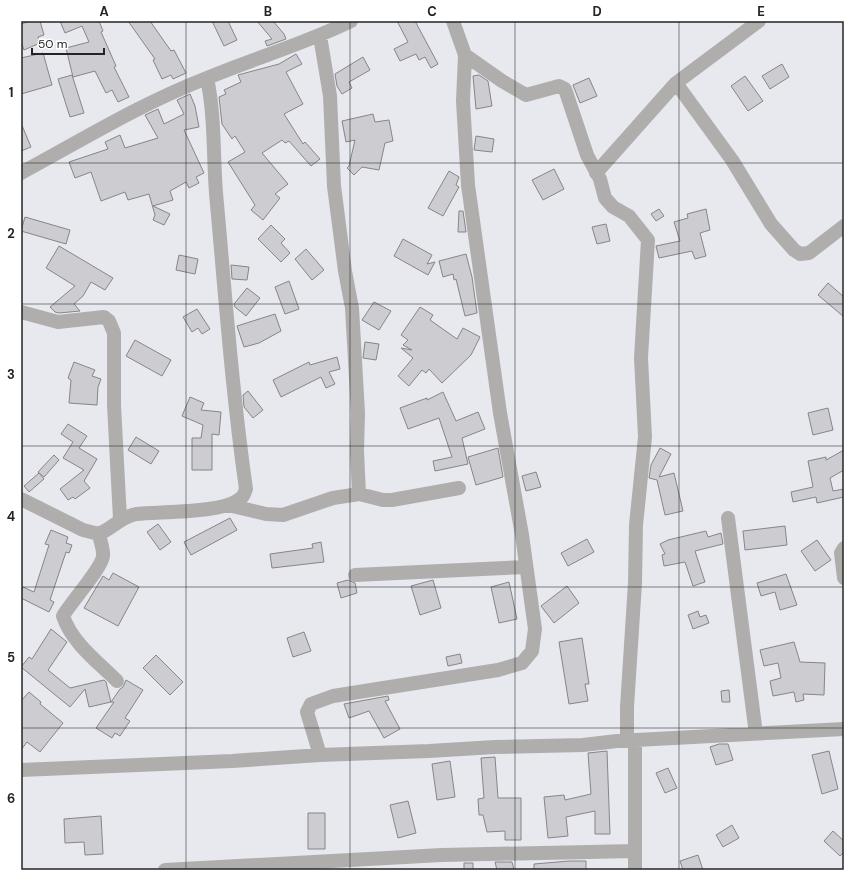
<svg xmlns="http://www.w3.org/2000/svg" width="865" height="891" font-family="'DM Sans',sans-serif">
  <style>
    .building { fill: #ccccd1; stroke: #85858a }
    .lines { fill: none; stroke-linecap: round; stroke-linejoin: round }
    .minor { stroke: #b0aeac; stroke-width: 14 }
    .grid { fill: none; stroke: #232426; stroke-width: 1; stroke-opacity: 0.55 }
    .neatline { fill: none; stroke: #232426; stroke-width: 1.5 }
    .grid-label { font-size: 13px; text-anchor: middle; font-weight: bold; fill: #232426 }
  </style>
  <rect width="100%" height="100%" fill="#e7e9ef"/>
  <path class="building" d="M31,21H40L44,35L38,37L40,43L24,50L21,41V24Z
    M60,21H99L103,31L101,32L116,66L114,67L129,97L118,102L112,90L106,93L95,71L73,77L66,48L89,42L82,26L65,33Z
    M128,21H150L171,51L174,50L186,73L173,79L171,75L162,79L153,60L155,59Z
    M212,21H228L237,40L224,46Z
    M257,21H273L284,34L286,39L267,46L265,41L272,39Z
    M397,21H415L438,64L431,68L425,57L419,60L416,54L400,61L394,49L408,42Z
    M43,53L52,85L21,94V58Z
    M296,54L302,64L286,72L303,104L284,114L303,144L305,142L320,159L311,166L289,141L285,143L282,140L262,153L288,184L275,194L280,198L263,220L251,210L255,205L228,162L245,152L235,136L232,139L222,124L219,97L226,94L224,90L241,82L238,75L279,64Z
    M363,57L370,70L349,82L352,88L342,94L337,86L335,74Z
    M782,64L789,77L770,89L762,76Z
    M72,75L84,113L70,117L58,79Z
    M479,75L488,81L492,106L476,109L473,76Z
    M745,76L763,101L748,111L731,86Z
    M589,78L597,96L580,103L573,85Z
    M190,94L195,106L199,127L184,130L204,173L196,177L199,183L189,188L186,182L170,191L173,200L153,206L170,214L164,225L153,220L155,215L149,194L128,200L125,192L101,201L91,172L75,178L69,162L108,149L105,142L120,135L125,148L158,138L145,115L158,109L164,124L184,114L177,100Z
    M373,114L375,122L389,120L393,141L385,143L379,170L362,167L354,175L347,168L349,166L355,140L346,142L342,121Z
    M21,123L31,147L21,151Z
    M476,136L494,139L492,152L474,150Z
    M554,169L564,189L543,200L532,180Z
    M449,171L459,177L456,185L459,187L443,216L428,208Z
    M659,209L664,216L656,221L651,214Z
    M706,209L710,230L700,233L706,256L695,259L692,251L659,258L656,246L680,241L674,222L688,218L687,214Z
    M459,211H463L466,232H458Z
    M25,217L70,230L66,244L21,231Z
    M606,224L610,241L597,244L592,227Z
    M271,225L285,239L281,243L290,253L281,262L258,239Z
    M403,239L432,255L427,264L435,262L428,275L394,256Z
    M59,246L113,278L105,290L91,282L83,296L74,304L80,311L59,313L55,312L50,307L75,286L46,268Z
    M306,249L324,270L312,280L295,259Z
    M466,254L472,277L477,313L465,316L456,279L454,280L453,274L443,277L439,261Z
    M179,255L198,259L195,274L176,270Z
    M231,265L249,267L247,280L232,279Z
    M289,281L299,309L285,314L275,287Z
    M828,283L844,297V317L818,295Z
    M247,288L260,298L246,316L235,307L234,304Z
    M374,302L391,311L379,330L362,320Z
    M420,307L433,315L430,320L457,339L463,328L480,337L471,355L442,383L429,369L426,373L422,370L409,386L398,376L413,358L401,348L412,350L403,345L408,340L401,335Z
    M197,309L210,329L202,334L198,328L192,332L183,317Z
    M275,314L281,331L259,343L244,347L237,326Z
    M135,340L171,360L162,376L126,356Z
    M365,342L379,344L376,360L363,358Z
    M337,357L340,369L329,372L335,384L326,388L321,377L281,397L273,380L309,362L310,365Z
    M74,362L95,370L92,376L101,379L98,387L97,405L69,403L71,380L68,378Z
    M248,391L263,410L253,418L244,407L243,395Z
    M443,392L456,421L478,412L485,429L462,438L468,464L435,471L433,461L452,457L439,418L408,429L400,408L427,398V400Z
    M190,397L204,403L201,410L221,412L219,435L212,434V470H192V438H201L203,425L182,416Z
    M828,408L833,430L813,435L808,413Z
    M68,424L87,436L79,448L97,459L84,481L90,488L75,499L73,497L68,500L60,489L84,470L63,458L73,442L61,434Z
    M136,437L159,451L151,464L128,450Z
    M498,448L503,477L476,485L468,457Z
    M660,448L671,454L659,477L674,473L683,511L665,515L657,480L649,478L651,465Z
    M844,450V470L830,478L833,491L844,489V497L817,503L816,497L793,502L791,492L813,487L808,461L826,457V460Z
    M54,455L59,460L44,477L38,472Z
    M536,472L541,487L526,491L522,476Z
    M39,473L44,479L29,492L24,486Z
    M230,518L237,530L191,555L184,542Z
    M158,524L171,542L160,550L147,532Z
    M785,526L787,545L745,550L743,531Z
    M51,530L68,537L66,543L72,545L69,553L66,552L50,600L54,602L49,612L21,598V591L23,587L34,592L49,545L45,544Z
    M706,531L708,537L721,533L723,544L695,551L705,582L693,586L685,562L664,566L662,555L665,554L660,544L668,540Z
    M587,539L594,552L568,566L561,553Z
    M817,540L831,560L815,571L801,551Z
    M321,542L324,562L272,568L270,554L313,548L312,544Z
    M113,573L139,587L118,626L84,608L103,576L109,580Z
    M786,574L797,605L780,610L775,592L761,596L757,583Z
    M348,580L355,583L357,593L341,598L337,583Z
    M433,580L441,608L420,615L411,586Z
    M509,582L517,619L499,623L491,587Z
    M567,586L579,603L554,623L541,606Z
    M698,611L700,617L706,615L709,623L693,629L688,615Z
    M51,629L67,642L48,670L70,688L104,680L106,682L111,702L89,707L85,689L70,707L21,667L29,657L32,659Z
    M304,632L311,651L293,657L287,638Z
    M582,638L589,684H585L588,701L569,704L559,642Z
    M794,642L800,662L825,663L824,695L803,694L804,700L796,702L794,692L773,696L770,681L781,678L778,663L764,666L760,650Z
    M460,654L462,663L448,666L446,657Z
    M156,655L183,682L170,695L143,668Z
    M126,680L143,690L125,718L130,721L120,736L115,733L112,738L96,728L114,702H111L120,689L123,687Z
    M729,690L730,702H722L721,691Z
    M29,692L41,702L40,704L63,723L40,752L27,742L21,750V701Z
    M388,696L389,700L385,701L400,729L384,738L369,711L349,718L344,704Z
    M719,744H728L733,760L716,765L710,747Z
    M607,751L610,834H595V811L566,817L568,836L548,838L544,797L564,795L565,800L591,794L588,753Z
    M829,751L838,789L822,794L812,755Z
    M495,757L498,798H521V840H505V831L487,832L483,815H479L478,799L484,798L481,758Z
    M450,761L455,797L437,800L432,764Z
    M668,768L677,788L665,793L656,773Z
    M408,801L416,833L398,838L390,805Z
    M308,813H325V849H308Z
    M101,816L103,854L85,855L84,842L65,843L64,819Z
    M732,825L739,838L723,847L716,835Z
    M833,831L844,841V852L840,856L824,841Z
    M698,855L703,870H683L680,861Z
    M569,861H586V870H534V864Z
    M495,862H512L514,870H497Z
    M464,863H473V870H464Z"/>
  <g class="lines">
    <path class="minor" d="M320,36L330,96L334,186L345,271L352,308L358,413L357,451L359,494
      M465,55L502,81L526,95L559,86L565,89L587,155L600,179L605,198L613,207L629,216L648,240L641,358L645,437L636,525L635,583L627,707V741
      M676,83L732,160L771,224L794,250L800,254L809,253L844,226
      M21,173C82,140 142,103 207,78C255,58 304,44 351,21
      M596,173L676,83L759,21
      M21,312L58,322L104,317L109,321L114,333V405L120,519
      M21,499L83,530L99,534C113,528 121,517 136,514C160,511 226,514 242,497C244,496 245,491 246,489C232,391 225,292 216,193C213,154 215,116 207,78
      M228,505L266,514L283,515L333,498L359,494L383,500H392L459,488
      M728,518L756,734
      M99,534C100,541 104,550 103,556C102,568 71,602 63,616C72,643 98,662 117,681
      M844,548L841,553L844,578
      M355,575L526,567
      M320,755L429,751L495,747L583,745L617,741L844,729
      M21,770L232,761L320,755L307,712L311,704L333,696L498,670L522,663L532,651L535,629L522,535L500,413L468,185L463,101L465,55L453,21
      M165,870L442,855L635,851
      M635,870V740"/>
  </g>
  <path class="grid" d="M186,21V870M350,21V870M515,21V870M679,21V870M21,163H844M21,304H844M21,446H844M21,587H844M21,728H844"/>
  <rect width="865" height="891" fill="none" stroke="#ffffff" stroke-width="44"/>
  <path d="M32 48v6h72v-6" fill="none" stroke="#232426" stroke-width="2"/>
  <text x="38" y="48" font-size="12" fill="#232426" stroke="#ffffff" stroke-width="3" paint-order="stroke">50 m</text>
  <rect x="22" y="22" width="821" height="847" class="neatline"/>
  <g class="grid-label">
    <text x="104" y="16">A</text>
    <text x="268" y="16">B</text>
    <text x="432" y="16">C</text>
    <text x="597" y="16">D</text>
    <text x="761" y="16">E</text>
    <text x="11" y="97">1</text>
    <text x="11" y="238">2</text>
    <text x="11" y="379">3</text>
    <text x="11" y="521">4</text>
    <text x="11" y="662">5</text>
    <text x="11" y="803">6</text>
  </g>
</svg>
